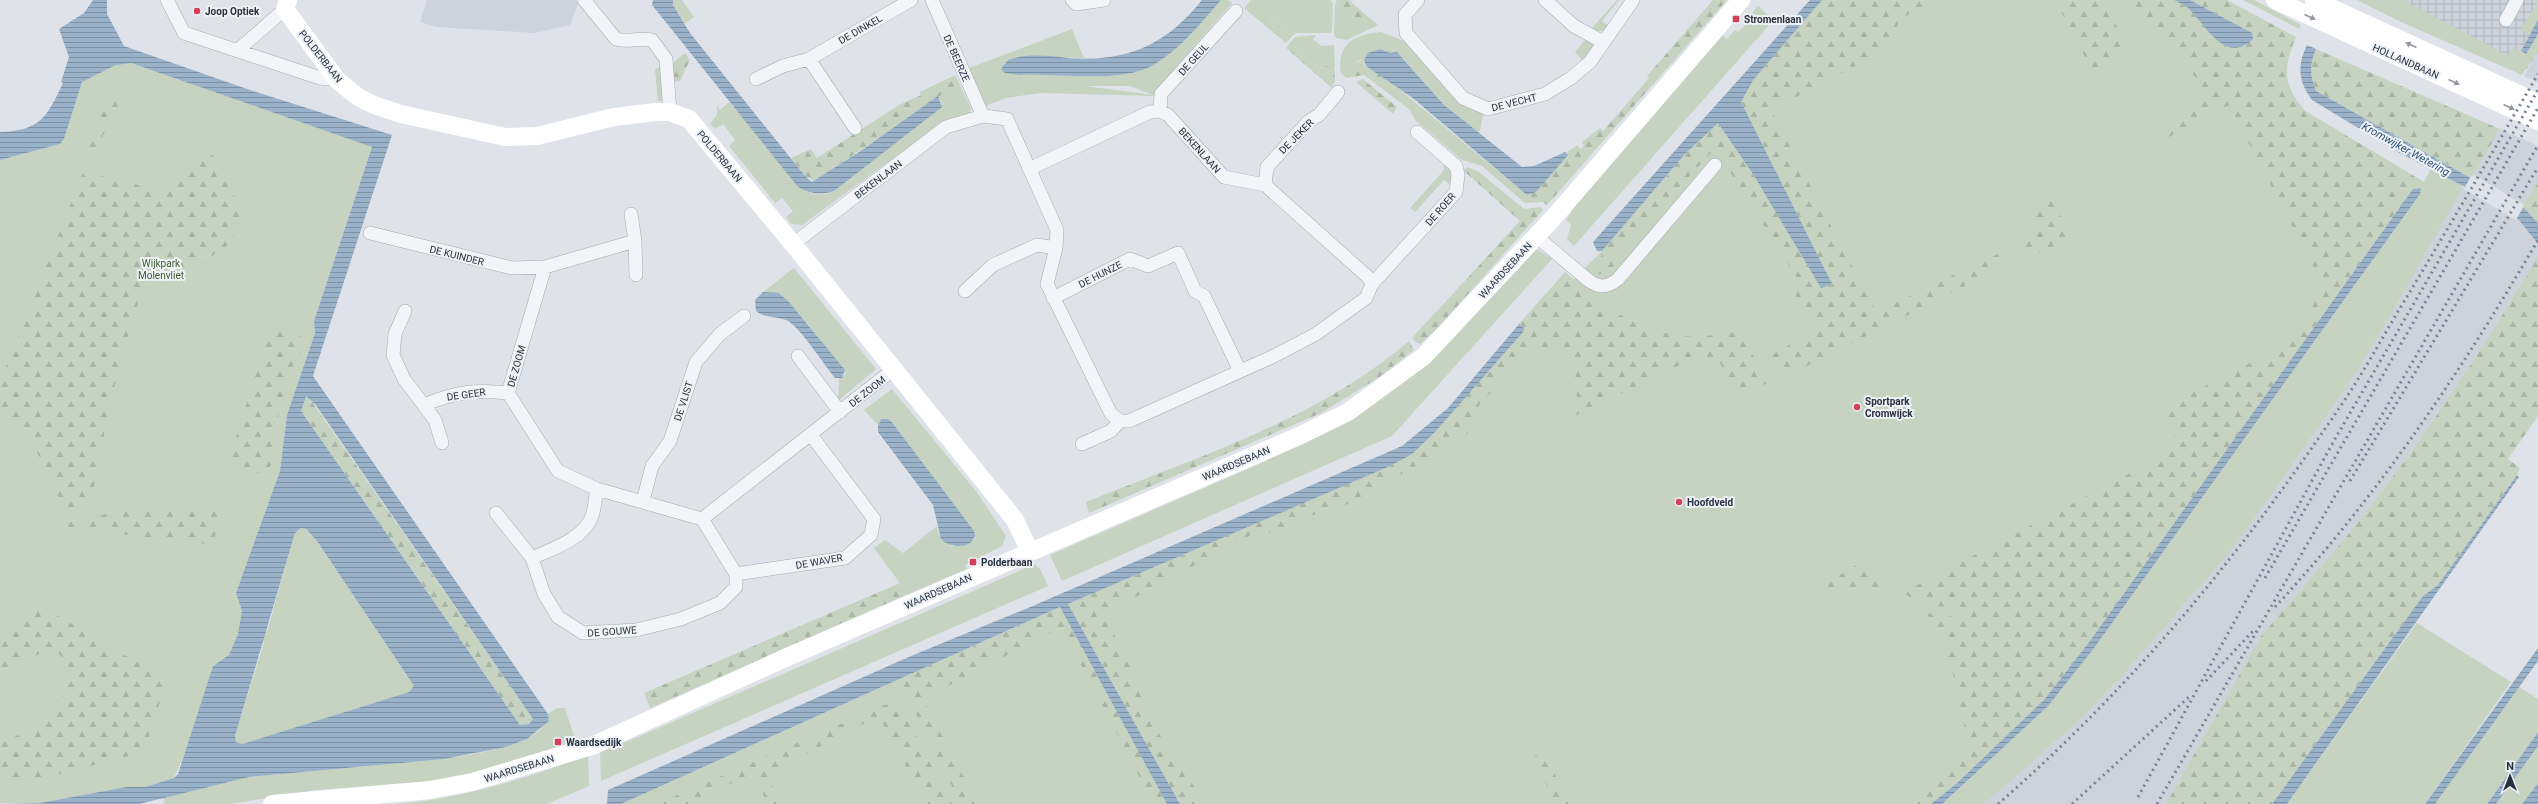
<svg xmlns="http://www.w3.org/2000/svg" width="2538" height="804" font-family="Roboto,sans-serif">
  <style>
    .built { fill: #cdd2db }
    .industrial { fill: url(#industrial-grid) }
    .green { fill: #c5d3c0; fill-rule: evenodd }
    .forest { fill: url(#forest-firs) }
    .water { fill: url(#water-rules); fill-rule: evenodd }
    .pier { fill: #dfe3e9 }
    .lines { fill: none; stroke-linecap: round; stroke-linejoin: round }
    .street-casing { stroke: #a4aab3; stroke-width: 14 }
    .street { stroke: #f2f4f7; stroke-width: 13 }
    .secondary { stroke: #fff; stroke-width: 18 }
    .rail { stroke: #788393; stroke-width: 3; stroke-dasharray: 2 4; stroke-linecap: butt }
    .oneway { fill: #9398a0 }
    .poi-dot { fill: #d24059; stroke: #eef2f6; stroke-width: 1.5 }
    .labels { text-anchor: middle; stroke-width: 4; stroke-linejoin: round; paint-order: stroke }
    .poi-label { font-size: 10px; font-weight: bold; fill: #273140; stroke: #eef2f6; text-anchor: start }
    .street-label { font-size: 10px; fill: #273140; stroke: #eef2f6 }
    .park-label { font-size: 10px; fill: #3d5c34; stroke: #eef2f6 }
    .water-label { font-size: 11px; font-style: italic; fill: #305175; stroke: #eef2f6 }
  </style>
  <defs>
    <pattern id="industrial-grid" width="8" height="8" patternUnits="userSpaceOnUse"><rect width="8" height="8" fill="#cdd2db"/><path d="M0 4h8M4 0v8" fill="none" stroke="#b0b5bd"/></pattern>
    <pattern id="forest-firs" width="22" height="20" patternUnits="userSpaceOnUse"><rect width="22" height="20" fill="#c5d3c0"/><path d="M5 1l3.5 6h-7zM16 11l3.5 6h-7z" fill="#a9b6a6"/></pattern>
    <pattern id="water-rules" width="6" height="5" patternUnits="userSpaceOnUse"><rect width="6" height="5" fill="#99b2ca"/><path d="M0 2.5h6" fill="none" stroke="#7d91a5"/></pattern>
  </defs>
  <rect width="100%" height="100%" fill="#dfe3e9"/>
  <path class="built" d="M427,0H575L578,3L570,25L535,33L436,27L420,22Z
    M2538,52V82L2524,76Z
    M2500,129L2538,146V182L2525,205L2472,174Z
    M2431,169L2519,220L2538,244V257L2478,354L2408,457L2347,536L2261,636L2166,804H1931L2413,189L2421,188Z"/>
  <path class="industrial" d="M2385,0H2538V52L2527,69Z"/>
  <path class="green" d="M673,0H682L694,17L685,24L672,4Z
    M1221,0H1228L1232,3L1174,69L1173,76L1155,96L1041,93L1006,98L986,106L969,68L1072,29L1084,58L1027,56L1019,75C1056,73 1118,83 1150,67C1178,52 1200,24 1221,0ZM1085,86H1130L1153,95Z
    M1251,0H1330L1333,3L1332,31L1330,33H1296L1291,37L1264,13L1247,6L1244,8Z
    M1617,0H1619L1602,21L1609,26C1604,33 1598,32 1591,29Z
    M1822,0H2174L2189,8L2296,37C2283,67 2282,85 2305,111L2424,182L2431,169L2461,185L2462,189L2381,332L2347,386L2236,544L2123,675L2076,723L1984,804H1942L2048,706L2094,648L2420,194V188L2413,189L1931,804H1180L1093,593L1412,454L1524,328L1602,251Z
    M2243,0H2254L2301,25L2299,29Z
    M2357,0H2404L2508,56L2513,47L2526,54L2538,34V50L2522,75L2401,22Z
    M2538,1V20L2529,35L2520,31Z
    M1335,3L1349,10L1355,19L1357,28L1365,26L1366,15L1378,25L1347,40L1336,38L1334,32Z
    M1758,6L1770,17L1771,23L1574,246L1567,239L1571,225L1566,220L1588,186L1701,56L1723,35L1727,39L1735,30L1738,32L1749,21L1747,18Z
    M1381,32L1409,43L1484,112L1479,134L1444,105L1404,59L1380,49L1364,60L1357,61L1349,69L1352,77L1347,78L1341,74C1336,45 1354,34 1381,32Z
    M1314,35L1316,36L1313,39L1321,46L1334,45L1335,67L1334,66L1319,68L1290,43L1295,37Z
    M1587,38L1592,42L1593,48L1584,62L1575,52Z
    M122,62L131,63L372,146L314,321L315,333L287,415L280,471L236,593L242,611L267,632L295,533L301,528L306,529L317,541L414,686L409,692L242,744L236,742L235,736L264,642L238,634L229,655L213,666L190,741L174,778L145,787H126L40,803H0V160L60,144L64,139L82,82Z
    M662,65L665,101H658L655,70Z
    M1388,80L1527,195L1525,203L1482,166L1462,160L1415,120L1410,110L1376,84Z
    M959,83L971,108L970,114L949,119L936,127L802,225L791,224L786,217L793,211L782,198L775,203L729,146L735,140L723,124L715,129L710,124L717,115V105L720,110L729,102L810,193L825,194L834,191L942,104L938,96Z
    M1444,165L1454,174L1452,186L1444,180L1415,212L1410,208L1444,170Z
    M1537,249L1552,259L1392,436L1062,581L1050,555L1257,465L1340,426L1446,346Z
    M794,268L876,369L838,401L839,379L846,373L805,321L781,294L763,292Z
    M892,389L976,491L1006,536L1002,546L965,565L967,569L908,594L874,548L885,540L903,553L937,526L938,533L951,546L964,545L975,539V535L891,421L881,419L878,425L864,410Z
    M1035,564L1040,569L1048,586L601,781L600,751L631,740Z
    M1061,607L1167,804H621Z
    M2417,623L2511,682L2425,804H2287Z
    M2519,687L2538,699V732L2487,804H2435Z
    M557,708H565L576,742L527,759L446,780L315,790L230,804H165L163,797L249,777L444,759L470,755L506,747L527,739L541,729L549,717L548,714Z
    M2538,746V783L2522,804H2496Z
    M588,755L589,786L547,804H394C461,799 525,779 588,755Z"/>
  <path class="forest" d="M1336,0H1349L1366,15L1365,26L1358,28L1355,26C1357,13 1346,11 1337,5Z
    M1713,0H1727L1547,205L1543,202L1525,203L1527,195L1536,192L1567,156V152L1578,145L1580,149L1584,146L1582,142L1600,128L1603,131L1649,78L1647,76Z
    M1822,0H1934L1900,19L1890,48L1771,110L1876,312L1998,254L2003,267L1781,379L1770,356L1814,331L1816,326L1792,290L1800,283L1715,148L1618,255L1617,261L1609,273L1599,274L1602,251L1685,154L1718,123L1753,174L1821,288L1832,284L1741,102L1753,80Z
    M2055,0H2107L2121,38L2123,52L2102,62L2093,72Z
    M2118,0H2174L2189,8L2219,43L2252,33L2190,0H2227L2296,37C2283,67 2282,85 2305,111L2424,182L2421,188L2413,189L2090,641L2044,700L1956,784L1931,804H1910L1970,753C1961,714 1952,642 1926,613L1962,618L1959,609L1925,604L1902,593L2180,447L2161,409L2281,347L2305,319L2324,287L2229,105L2154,145L2202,101L2206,93C2183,58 2154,22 2118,0Z
    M1251,4L1256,6L1291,37L1286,43L1244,8Z
    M1290,43L1319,68L1334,65L1335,81L1332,88L1286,48Z
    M2316,49L2500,129L2471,178L2316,91C2310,75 2309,66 2316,49Z
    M685,53L690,60L680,81L672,82L670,65Z
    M1364,60V65L1388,80L1376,84L1364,75L1352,77L1349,69L1351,64Z
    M955,75L959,83L815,181L805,176L791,158L811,149L817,158L899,105L921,95L920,92Z
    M1363,79L1397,107L1393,114L1356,82Z
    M110,99L116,102L118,107L98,145L95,157L92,158L87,156C88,146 102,104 110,99Z
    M201,155H213L233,191L239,216L232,242L192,270L163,268L145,283L132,321L111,399L92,496L80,510L67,512C45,476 42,439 0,419V382L83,173L118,179L166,193L179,183L189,165Z
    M1468,167L1479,172L1524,209L1541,207L1543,210L1436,330L1420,344L1417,343L1412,338L1520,221L1463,170Z
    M2538,182V223L2522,207Z
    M2051,198L2072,238L2015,264C2032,245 2029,209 2051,198Z
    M2538,257V416L2508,459L2520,468L2517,475L2438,585L2423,596L2272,804H2166L2261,636L2347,536L2408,457L2478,354Z
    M1565,272C1602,305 1633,330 1684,336C1701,338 1720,334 1736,332L1746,342L1767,383L1739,398L1718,359L1704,366L1698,356L1560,423V418L1577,400L1575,373L1561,352L1544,349L1535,342L1477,408L1484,416L1462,439L1456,436L1425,461L1342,507L1323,511L1267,534L1254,533L1104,614L1145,698L1141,700L1171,755L1175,753L1204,804H1180L1068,604L1390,466L1412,454L1524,328L1519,324Z
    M276,324L287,327L300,335L301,354L295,361L273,433V462L268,469L252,475L235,471L229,460L265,344Z
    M1409,341L1414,350L1378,378L1321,413L1089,513L1086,502C1197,457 1317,420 1409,341Z
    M308,396L529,713L533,719L529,724L520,725L301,411L305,397Z
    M142,506L220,511V529L209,544L66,528L70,522Z
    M1860,563L1886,592C1859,587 1834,585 1807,594Z
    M900,583L908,594L650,708L644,693Z
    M34,604L50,611L165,679L163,693L144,752L44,778L0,780V743C30,732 74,703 69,667C51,630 22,670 0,678V636Z
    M1061,607L1167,804H1154L1061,627L923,699L978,804H961L906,694L898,686L886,685Z
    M887,704L900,708L904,713L952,804H925L879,716L767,774L782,804H768L752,773L690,804H657Z
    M1544,753L1570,804H1556L1533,757Z"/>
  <path class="water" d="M93,0H107V14L124,46L250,90L392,135L313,376L548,714L549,721L527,739L506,747L444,759L249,777L139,804H0L40,803L126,787H145L174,778L178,774L213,666L229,655L238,634L242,611L236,593L280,471L287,415L315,333L314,321L372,147L131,63L116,65L82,82L64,139L60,144L0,160V132C40,131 47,117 63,83L61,82L69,57L59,29L84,13ZM306,396L315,404L529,713L533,719L529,724L520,725L301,411ZM301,528L306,529L317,541L414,686L409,692L242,744L236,742L235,736L295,533Z
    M653,0H673V5L690,33L805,176L812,182L859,152L938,96L942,107L834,191C821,195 810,194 798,187L652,5Z
    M1202,0H1221C1200,24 1178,52 1150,67C1118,83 1056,73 1019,75L1005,73L1001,69L1008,60C1027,53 1048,56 1068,58C1127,62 1165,46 1202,0Z
    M1810,0H1822L1753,80L1741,102L1832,284L1821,288L1753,174L1718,123L1685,154L1602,251H1597L1593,242Z
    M2174,0H2190L2252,33L2253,39C2226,65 2207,27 2190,10C2186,5 2179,3 2174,0Z
    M2538,20V34L2526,54L2521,51Z
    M2307,45L2316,49C2309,66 2310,75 2316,91L2524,208L2538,223V244L2519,220L2461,185L2398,152L2312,100C2298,82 2297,65 2307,45Z
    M1380,49L1390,53L1397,52L1444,105L1522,167L1534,166L1565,152L1568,155L1536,192L1527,195L1414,99L1366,66L1364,60L1368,53Z
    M2421,188L2420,194L2094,648L2048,706L1942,804H1931L1956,784L2044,700L2090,641L2413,189Z
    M763,292L779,293L789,302L845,370L842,378H835C823,363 805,335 791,323C781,315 767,320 756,311L755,300Z
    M1519,324L1524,328L1523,332L1435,432L1412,454L1390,466L1068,604L1180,804H1167L1060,607L621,804H607L608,790L911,656L1028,608L1402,446L1448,408Z
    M881,419H888L891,421L974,531L975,535C972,550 949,548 941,539L933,505L878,432V426Z
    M2517,475L2519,477L2287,804H2272L2423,596L2438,585Z
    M2538,648V661L2435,804H2425Z
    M2538,732V746L2496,804H2487Z
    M2538,783V804H2522Z"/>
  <path class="pier" d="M2471,176L2524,206L2516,220L2464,189Z"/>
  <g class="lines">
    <g class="street-casing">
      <path id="street" d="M167,0L184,33L320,78L337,80
        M584,0L616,39C628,43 640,37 652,40L666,59L670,112
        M932,0L983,116
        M1072,0L1076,4L1104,0
        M1418,0L1405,15L1406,33L1463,98L1488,109L1545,94L1571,78L1590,62L1633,0
        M1545,0L1574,26L1603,42
        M2506,20L2517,0
        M238,50L285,9
        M809,59L855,128
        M756,79L783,66L809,59L911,0
        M1160,111L1161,94L1236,11
        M1029,169L1150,112L1160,111L1168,115L1224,177L1265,185L1369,278L1372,284
        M1265,185L1267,167L1309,121L1319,115L1338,92
        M631,214L635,241L545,267L508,393L558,471L597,489L702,519L736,574
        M370,233L512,268L545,267
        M1536,236L1588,280C1599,288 1607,288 1618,279L1715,165
        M635,241L636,275
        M793,244L946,127L983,116L1007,119L1057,230L1056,248L1047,284L1111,414L1120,421
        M1372,284L1456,192L1458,175L1456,166L1417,132
        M965,291L993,265L1037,245L1056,248
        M1053,298L1130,259L1148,266L1178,253L1195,291L1204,296L1240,371
        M405,311L395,334L393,355L404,379L435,420L442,443
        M798,356L840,412
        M424,405C455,392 476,389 508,393
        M1082,444L1111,431L1120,421H1129L1272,357L1316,334L1366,298L1372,284
        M643,501L652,466L670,441L696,362L720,334L744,316
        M496,513L532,558L544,594L558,617L583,633L636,630L681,619L720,603L736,587V574
        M702,519L894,369
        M532,558C552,549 584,539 592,516C595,508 595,498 597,489
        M736,574L845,558L871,535L874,519L811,435"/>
    </g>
    <use href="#street" class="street"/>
    <path class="secondary" d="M288,0L285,9L337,80L358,97L374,105L401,114L505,137L537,136L614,117L656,112H670L689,119L793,244L1015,520L1030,552
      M2275,0L2538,121
      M2314,0L2538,103
      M272,804L430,790L472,782L592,746L785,658L1299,436L1348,412L1423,357L1555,216L1741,0"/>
    <path class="rail" d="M2350,481L2538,167
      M2265,578L2538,108
      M2275,607C2378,496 2462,370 2538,240
      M2206,681L2254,630
      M2138,797L2335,439L2538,90
      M1998,804C2137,683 2244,550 2346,398C2368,365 2387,329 2408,295C2452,222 2495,148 2538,74
      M2072,804L2191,695
      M2157,804L2538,145"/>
  </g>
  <defs><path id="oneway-solid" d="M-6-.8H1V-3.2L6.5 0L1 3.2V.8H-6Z"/></defs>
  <g class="oneway">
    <use href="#oneway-solid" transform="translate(2310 17) rotate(24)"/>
    <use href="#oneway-solid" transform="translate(2411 45) rotate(-155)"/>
    <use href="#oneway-solid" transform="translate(2454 82) rotate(24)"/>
    <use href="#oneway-solid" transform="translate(2509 107) rotate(25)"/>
  </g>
  <g class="poi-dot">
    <circle cx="197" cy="11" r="4"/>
    <rect x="1732" y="15" width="8" height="8" rx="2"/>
    <circle cx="1857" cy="407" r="4"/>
    <circle cx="1679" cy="502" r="4"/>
    <rect x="969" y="558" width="8" height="8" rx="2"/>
    <rect x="554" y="738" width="8" height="8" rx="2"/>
  </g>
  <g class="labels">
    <g class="poi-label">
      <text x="205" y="15">Joop Optiek</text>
      <text x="1744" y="23">Stromenlaan</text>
      <text x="1865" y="405">Sportpark<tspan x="1865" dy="12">Cromwijck</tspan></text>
      <text x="1687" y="506">Hoofdveld</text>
      <text x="981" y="566">Polderbaan</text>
      <text x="566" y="746">Waardsedijk</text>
    </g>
    <g class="street-label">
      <text transform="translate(860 29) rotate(-30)" y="4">DE DINKEL</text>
      <text transform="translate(321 56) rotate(52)" y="4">POLDERBAAN</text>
      <text transform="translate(957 58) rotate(66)" y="4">DE BEERZE</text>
      <text transform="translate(1193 59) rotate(-48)" y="4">DE GEUL</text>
      <text transform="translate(2406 61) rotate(24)" y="4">HOLLANDBAAN</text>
      <text transform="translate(1514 102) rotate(-14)" y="4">DE VECHT</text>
      <text transform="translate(1296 136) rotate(-45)" y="4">DE JEKER</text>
      <text transform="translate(1200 150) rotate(48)" y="4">BEKENLAAN</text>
      <text transform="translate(720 156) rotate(50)" y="4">POLDERBAAN</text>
      <text transform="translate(878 179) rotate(-37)" y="4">BEKENLAAN</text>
      <text transform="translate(1440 209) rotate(-49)" y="4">DE ROER</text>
      <text transform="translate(457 255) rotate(14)" y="4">DE KUINDER</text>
      <text transform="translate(1505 270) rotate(-47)" y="4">WAARDSEBAAN</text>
      <text transform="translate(1100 274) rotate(-27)" y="4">DE HUNZE</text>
      <text transform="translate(516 366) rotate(-74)" y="4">DE ZOOM</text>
      <text transform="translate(867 391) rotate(-38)" y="4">DE ZOOM</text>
      <text transform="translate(466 394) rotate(-8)" y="4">DE GEER</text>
      <text transform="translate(683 401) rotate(-72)" y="4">DE VLIST</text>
      <text transform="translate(1236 463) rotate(-23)" y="4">WAARDSEBAAN</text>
      <text transform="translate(819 561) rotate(-10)" y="4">DE WAVER</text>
      <text transform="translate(938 591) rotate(-24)" y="4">WAARDSEBAAN</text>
      <text transform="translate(612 631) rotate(-4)" y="4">DE GOUWE</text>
      <text transform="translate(519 768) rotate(-17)" y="4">WAARDSEBAAN</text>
    </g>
    <g class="park-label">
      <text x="161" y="267">Wijkpark<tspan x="161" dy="12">Molenvliet</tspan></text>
    </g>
    <g class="water-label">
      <text transform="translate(2406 149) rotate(29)" y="4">Kromwijker Wetering</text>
    </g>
  </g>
  <g transform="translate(2510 776)" stroke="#eef2f6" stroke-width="3" paint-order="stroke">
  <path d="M0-3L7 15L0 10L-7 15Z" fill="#273140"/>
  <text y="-6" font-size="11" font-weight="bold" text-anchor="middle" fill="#273140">N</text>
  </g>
</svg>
